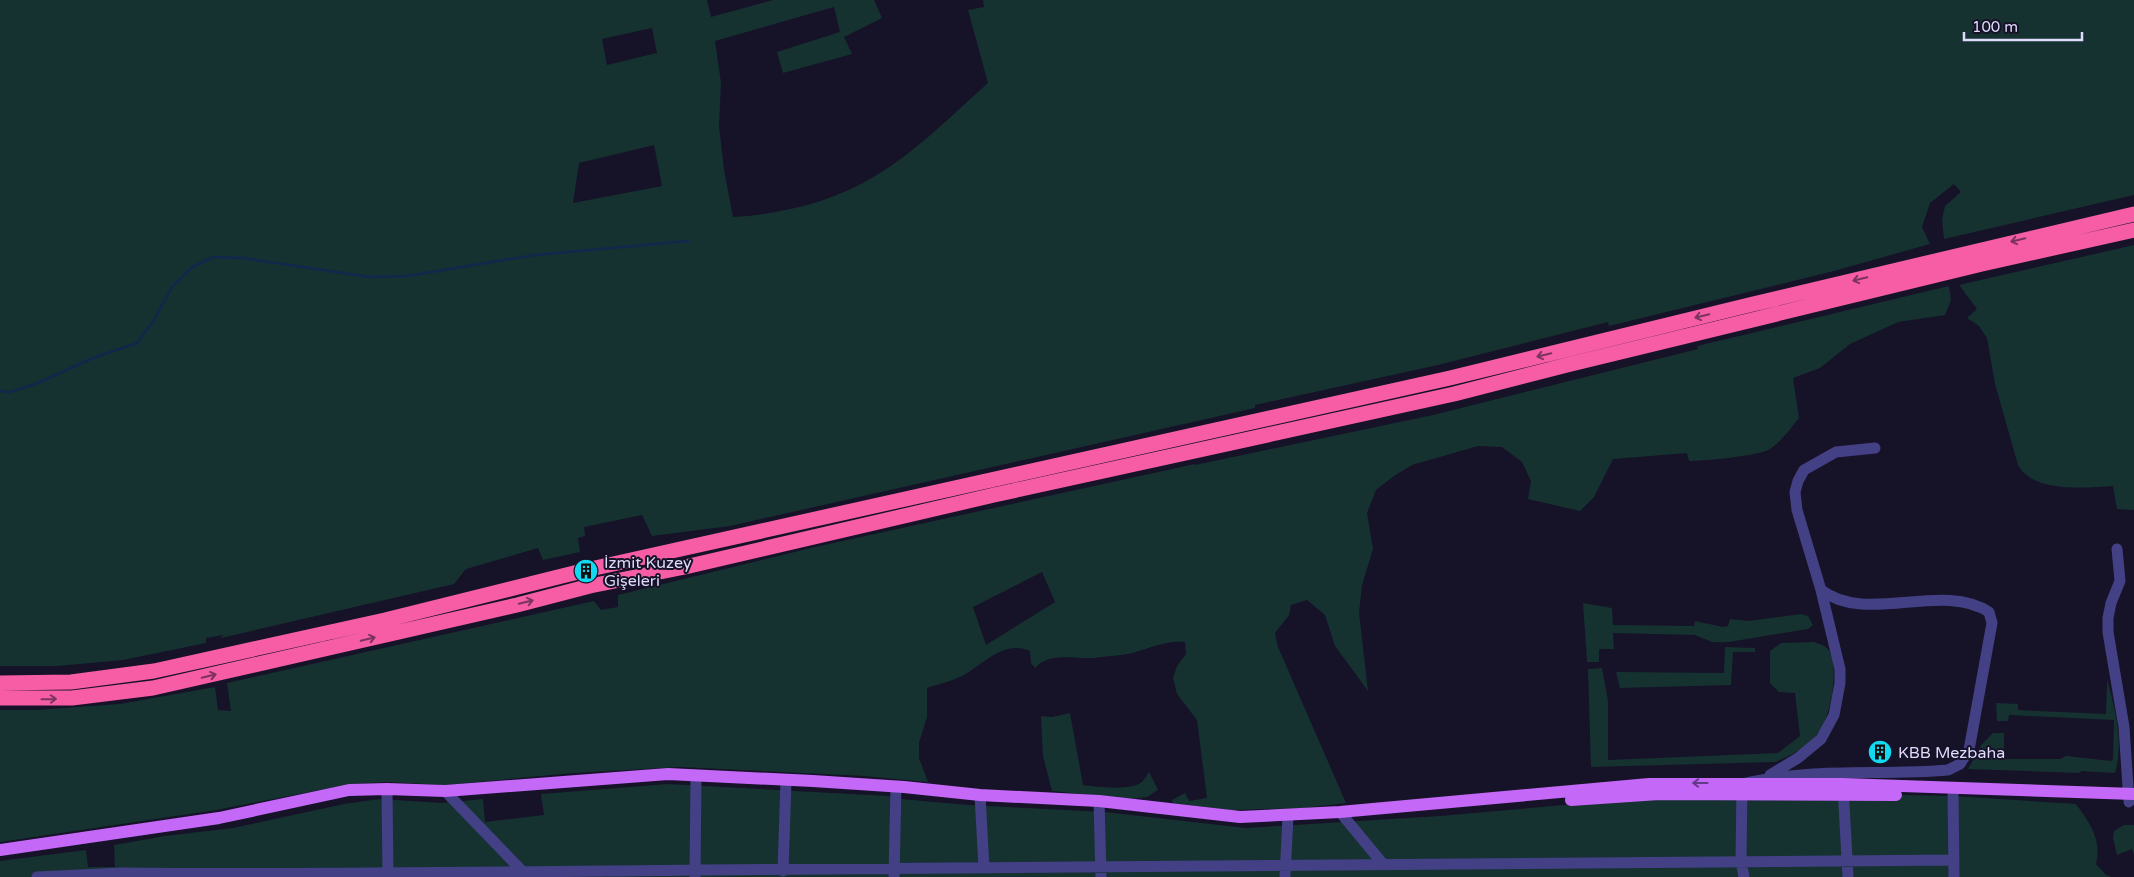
<svg xmlns="http://www.w3.org/2000/svg" width="2134" height="877" font-family="'Varela Round',sans-serif">
  <style>
    .green { fill: #153231; fill-rule: evenodd }
    .lines { fill: none; stroke-linecap: round; stroke-linejoin: round }
    .stream { stroke: #12274c; stroke-width: 2.5 }
    .minor { stroke: #434085; stroke-width: 11 }
    .major { stroke: #c368f7; stroke-width: 12 }
    .highway { stroke: #f65da5; stroke-width: 15 }
    .oneway { stroke: #7b3460 }
    .oneway2 { stroke: #643985 }
    .labels { text-anchor: middle; stroke-width: 4; stroke-linejoin: round; paint-order: stroke }
    .poi-label { font-size: 16px; fill: #dfdbfd; stroke: #161228; text-anchor: start }
  </style>
  <rect width="100%" height="100%" fill="#161228"/>
  <path class="green" d="M0,0H707L711,17L773,0H874L882,18L844,37L852,54L783,73L777,52L840,32L834,7L715,41L721,83L719,126L724,170L733,217C782,214 833,202 875,176C917,151 952,115 988,83L968,10L984,7L983,0H2134V195L1944,239L1942,220L1945,206L1961,192L1954,184L1930,203L1922,227L1930,244L1834,271L1609,326L1608,322L1438,365L1255,405V408L730,526L652,536L642,515L584,527L585,536L578,538L580,552L543,560L538,548L466,569L454,584L221,638L223,635L206,638V643L123,660L58,666H0ZM652,28L657,53L607,65L602,39ZM654,145L662,186L573,203L579,163Z
    M2134,245V510L2117,509L2113,486C2085,488 2033,493 2018,465L1995,384L1987,338L1979,326L1967,318L1977,309L1959,285Z
    M1949,286L1951,300L1945,315L1898,322L1850,344L1820,368L1793,378L1799,418C1790,429 1782,441 1770,449C1760,456 1702,461 1689,461L1687,453L1613,459L1594,497L1580,511L1528,499L1531,481L1522,462L1502,447L1478,446L1412,465L1394,476L1376,490L1367,513L1373,549L1362,585L1359,613L1368,691L1335,646L1325,615L1307,600L1291,605L1289,615L1275,633L1278,647L1346,803L1303,808L1231,810L1173,803L1172,800L1185,793L1189,801L1207,798L1197,720L1177,694L1173,678L1177,666L1186,654L1185,642C1167,640 1150,648 1132,653C1120,656 1106,656 1094,658C1074,659 1049,652 1035,668L1031,663L1030,651C1004,640 985,663 964,675C953,681 938,684 927,688V717L919,743V758L928,782L864,776L680,767L573,773L445,785L387,782L350,784L216,810L0,842V710H36L120,704L215,687L218,710L231,711L227,683L594,601L601,610L618,607V595L815,547L1195,464V465L1433,415L1698,349L1697,346ZM1042,572L1055,602L986,645L973,607Z
    M1583,603L1612,608L1613,625L1694,626L1695,621L1723,627L1728,626L1730,619L1749,621L1801,614L1808,616L1813,625L1808,629L1729,642H1712L1695,635L1613,633L1614,649H1599V662H1587Z
    M1814,642C1819,644 1824,645 1828,649C1841,666 1830,719 1817,735C1807,747 1790,756 1775,762L1591,767L1588,669L1602,668L1608,701V760L1778,753L1800,736L1795,693L1779,692L1770,683V651L1781,643Z
    M1725,647L1755,648V652H1733L1731,685L1620,688L1616,672L1724,673Z
    M2107,679C2115,709 2124,742 2115,773L2081,771L2080,773L1968,769L1982,744L1993,733H2004V759H2060L2066,756L2111,761L2113,759L2114,720L2009,715L2008,721H1997L1996,703L2018,704V710L2106,714Z
    M1070,713L1083,785C1096,787 1131,791 1142,782C1144,780 1147,775 1149,772L1158,790L1147,797L1130,799L1052,791L1043,756L1041,716L1052,717Z
    M668,784L888,796L901,799L968,805L1105,812L1246,828L1440,816L1689,794H1843L1953,796L2076,804C2090,823 2102,840 2096,864L2106,875L2112,877H0V861L86,850L88,867H115L114,845L165,836L233,828L344,804L380,799L441,803L483,799L485,822L544,815L541,794Z
    M2124,825H2134V855L2132,849L2117,855L2113,838L2114,831Z"/>
  <g class="lines">
    <path class="stream" d="M0,391L10,392L38,383L93,358L137,343L154,320L172,287L192,267L213,257L243,258L370,277L407,276L535,255L688,241"/>
    <path class="minor" d="M2117,549L2120,581L2111,603L2108,618V632L2124,727L2129,802
      M1770,775L1798,758L1821,739L1834,715L1840,683V669L1821,590
      M1843,786L1848,877
      M1953,788L1954,877
      M387,789L388,877
      M445,791L526,875
      M980,795L984,868
      M1099,801L1101,877
      M1340,812L1383,864
      M783,871L786,780
      M37,877L122,873C315,875 509,872 702,870C1119,867 1536,861 1954,860
      M695,877L696,775
      M894,877L896,786
      M1285,877L1288,816
      M1744,877L1741,861L1742,784C1810,767 1879,776 1948,770L1960,764L1969,750L1992,623L1989,612C1941,581 1867,625 1821,590L1797,510L1795,492L1798,481L1804,470L1836,452L1875,448"/>
    <path class="major" d="M1571,800L1659,794L1896,795
      M0,850L219,818L349,790L387,789L445,791L668,774L813,781L904,787L980,795L1099,801L1240,817L1340,812L1649,784H1843L2134,794"/>
    <path class="highway" d="M0,683L71,682L154,671L385,620L586,570L1450,378L1749,305L2134,214
      M0,698H72L153,688L517,605L590,586L685,567L994,495L1454,394L1567,365L1982,264L2134,230"/>
  </g>
  <defs><path id="oneway-shaft" d="M-6 0H5M1.5-3L5.5 0L1.5 3" fill="none" stroke-width="1.6" stroke-linecap="round" stroke-linejoin="round" transform="scale(1.25)"/></defs>
  <g class="oneway">
    <use href="#oneway-shaft" transform="translate(2018 240) rotate(166)"/>
    <use href="#oneway-shaft" transform="translate(1860 279) rotate(166)"/>
    <use href="#oneway-shaft" transform="translate(1702 316) rotate(166)"/>
    <use href="#oneway-shaft" transform="translate(1544 355) rotate(166)"/>
    <use href="#oneway-shaft" transform="translate(526 602) rotate(-14)"/>
    <use href="#oneway-shaft" transform="translate(368 639) rotate(-13)"/>
    <use href="#oneway-shaft" transform="translate(209 676) rotate(-13)"/>
    <use href="#oneway-shaft" transform="translate(49 699) rotate(-1)"/>
  </g>
  <use class="oneway2" href="#oneway-shaft" transform="translate(1700 783) rotate(-180)"/>
  <defs>
    <g id="building-disc" transform="scale(1.25)"><circle r="9.5" fill="#12d9f2" stroke="#161228"/><path d="M-4-6H4V6H1V3H-1V6H-4ZM-2.5-4.3h1.7v1.8h-1.7ZM.8-4.3h1.7v1.8H.8ZM-2.5-1h1.7V.8h-1.7ZM.8-1h1.7V.8H.8Z" fill="#111"/></g>
  </defs>
  <g fill-rule="evenodd">
    <use href="#building-disc" x="586" y="571"/>
    <use href="#building-disc" x="1880" y="752"/>
  </g>
  <g class="labels">
    <g class="poi-label">
      <text x="604" y="568">İzmit Kuzey<tspan x="604" dy="18">Gişeleri</tspan></text>
      <text x="1898" y="758">KBB Mezbaha</text>
    </g>
  </g>
  <path d="M1964 32v8h118v-8" fill="none" stroke="#dfdbfd" stroke-width="2.5"/>
  <text x="1972" y="32" font-size="15" fill="#dfdbfd" stroke="#161228" stroke-width="4" paint-order="stroke">100 m</text>
</svg>
